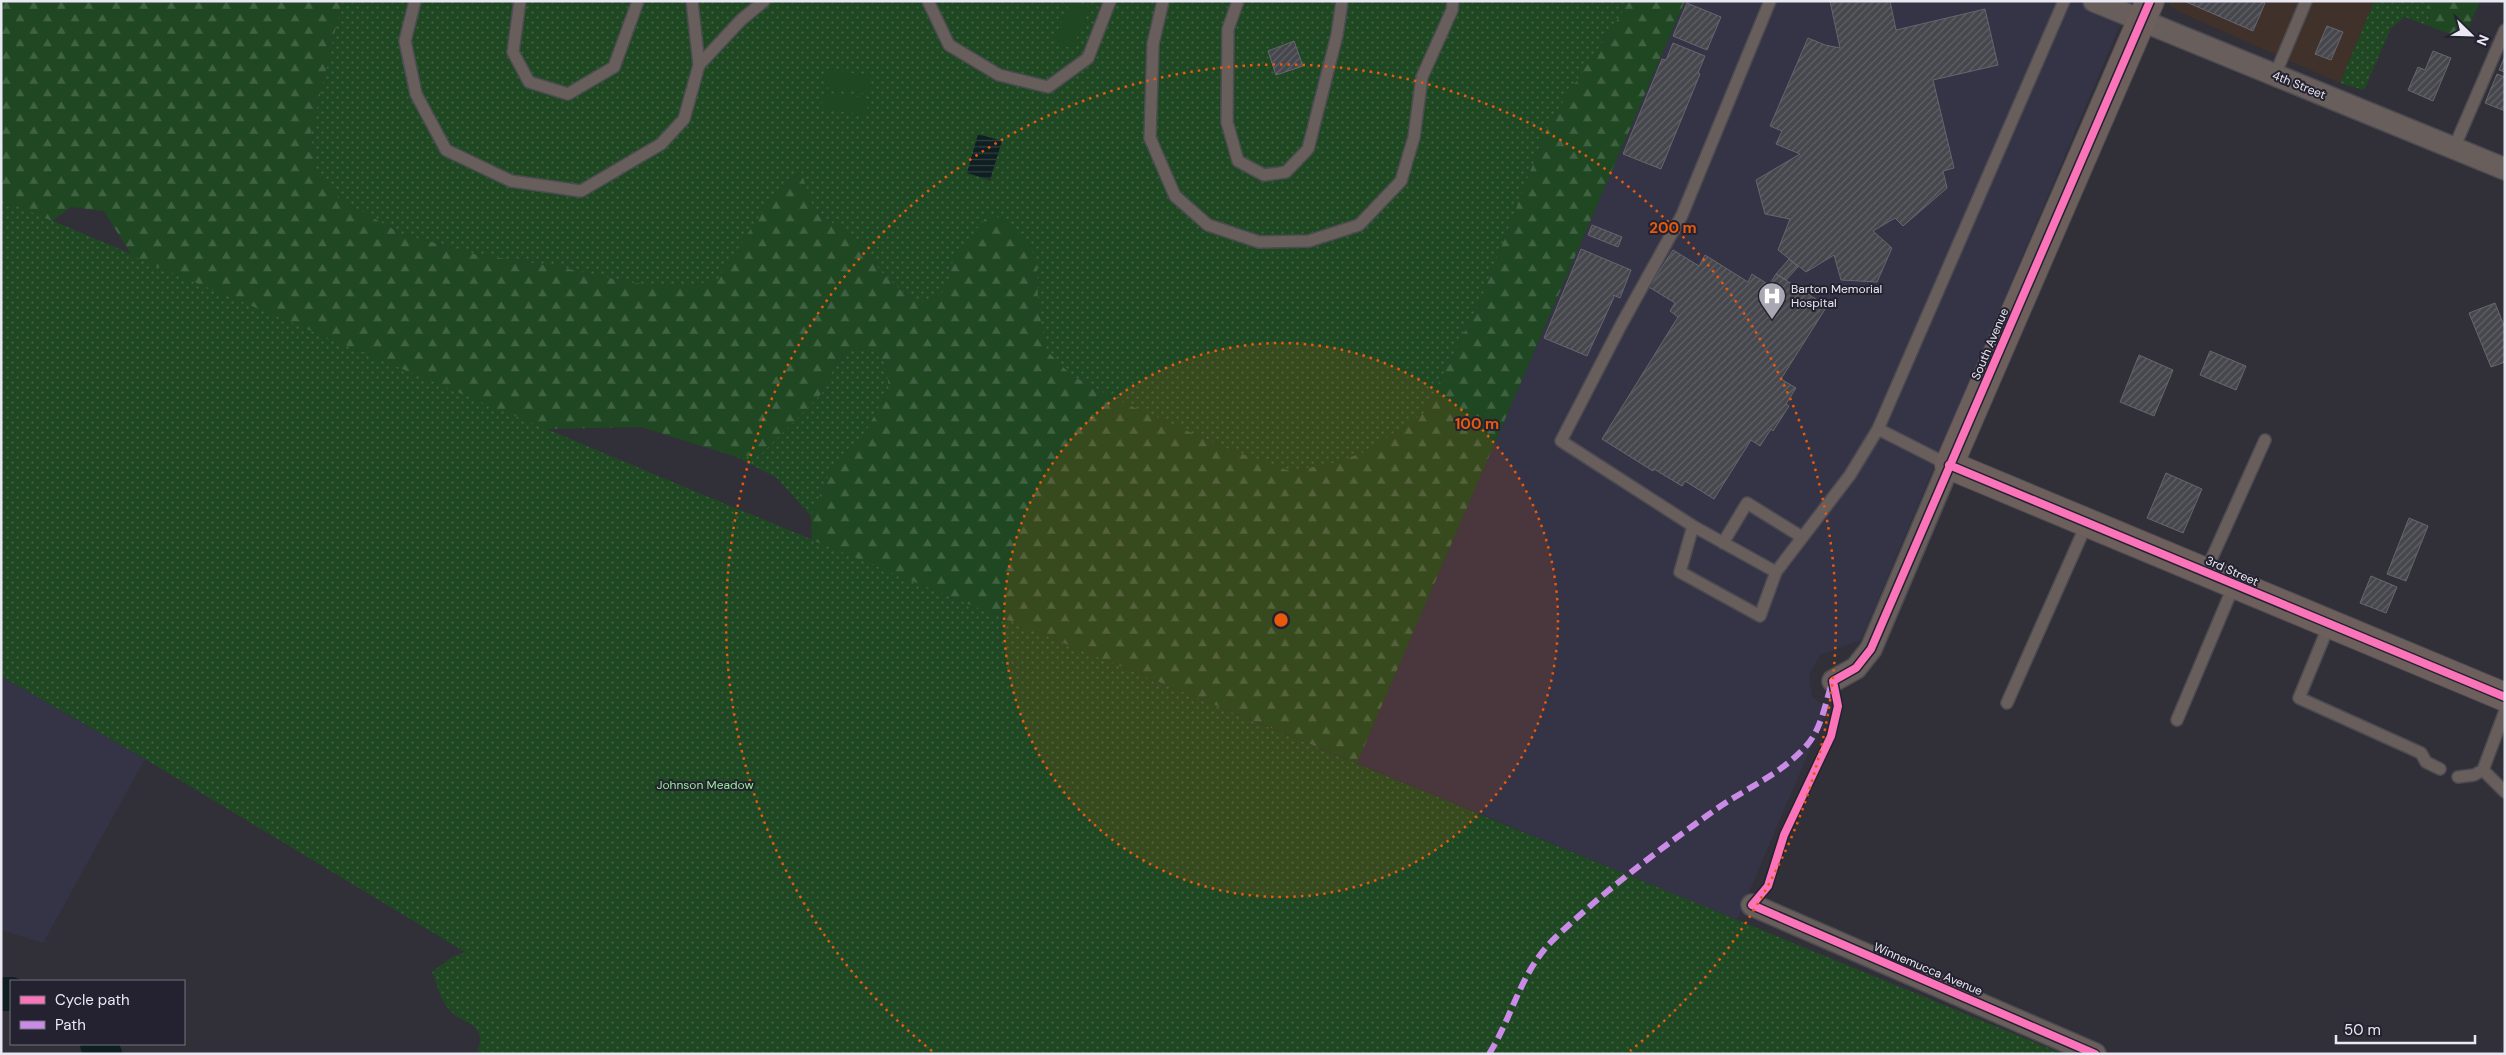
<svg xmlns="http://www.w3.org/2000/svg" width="2506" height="1055" font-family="'DM Sans',sans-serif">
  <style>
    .commercial { fill: #41312b }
    .built { fill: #353346 }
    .grass { fill: url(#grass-dots) }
    .forest { fill: url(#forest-firs) }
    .garden { fill: #1f4822 }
    .water { fill: url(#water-rules) }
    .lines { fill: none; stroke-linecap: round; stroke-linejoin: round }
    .river { stroke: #0f1e21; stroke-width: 34 }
    .building { fill: url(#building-hatch); stroke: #67666d }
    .lane-casing { stroke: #4c4b51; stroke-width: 14 }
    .street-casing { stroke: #4c4b51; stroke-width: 24 }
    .secondary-casing { stroke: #4c4b51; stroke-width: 30 }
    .lane { stroke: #685e5c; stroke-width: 11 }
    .street { stroke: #685e5c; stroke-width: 21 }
    .secondary { stroke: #6c5f5c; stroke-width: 28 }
    .quiet { stroke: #ca8be6; stroke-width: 6; stroke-dasharray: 12 6; stroke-linecap: butt }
    .cycleway-casing { stroke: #242230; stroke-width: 11 }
    .cycleway { stroke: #fb73b8; stroke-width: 8 }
    .ring { fill: none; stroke: #e8590c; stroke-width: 2.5; stroke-dasharray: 2.5 5 }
    .labels { text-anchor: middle; stroke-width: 4; stroke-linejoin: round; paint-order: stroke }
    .street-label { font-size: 12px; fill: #eae9f3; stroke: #242230 }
    .poi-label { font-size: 12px; fill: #eae9f3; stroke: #242230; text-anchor: start }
    .park-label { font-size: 12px; fill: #97ee99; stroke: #242230 }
    .centre { fill: #e8590c; stroke: #242230; stroke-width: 2.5 }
    .ring-label { font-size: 15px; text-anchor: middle; font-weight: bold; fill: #e8590c; stroke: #242230; stroke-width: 4; stroke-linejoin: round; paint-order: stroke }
  </style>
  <defs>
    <pattern id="grass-dots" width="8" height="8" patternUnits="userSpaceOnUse" patternTransform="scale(1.25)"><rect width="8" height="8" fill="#1f4822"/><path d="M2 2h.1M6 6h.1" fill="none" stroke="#406243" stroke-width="1.8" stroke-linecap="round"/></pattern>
    <pattern id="forest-firs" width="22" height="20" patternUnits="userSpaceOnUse" patternTransform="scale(1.25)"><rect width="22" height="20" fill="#1f4822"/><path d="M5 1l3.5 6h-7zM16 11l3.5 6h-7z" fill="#406243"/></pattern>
    <pattern id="water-rules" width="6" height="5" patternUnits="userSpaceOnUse" patternTransform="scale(1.25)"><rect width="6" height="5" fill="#0f1e21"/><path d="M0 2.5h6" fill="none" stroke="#323f42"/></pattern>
    <pattern id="building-hatch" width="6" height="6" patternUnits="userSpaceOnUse" patternTransform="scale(1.25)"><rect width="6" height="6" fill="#46464d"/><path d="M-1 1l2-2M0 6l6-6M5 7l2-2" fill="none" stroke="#616167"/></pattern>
  </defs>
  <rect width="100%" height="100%" fill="#313038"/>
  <path class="commercial" d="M2170,1H2374L2340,83L2184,14L2170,6Z"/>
  <path class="built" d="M1685,1H2130L1861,640L1820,655L1809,675L1812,696L1827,710L1737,920L1357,763Z
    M1,676L145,759L43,943L1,930Z"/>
  <path class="grass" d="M342,1H1630L1567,95L1545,133L1482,297L1424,413L1365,452L1331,464L1290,471L1228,449L1115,399L1071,375L1046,351L1038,305L1037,258L953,261L946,290L925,303L906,295L879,270L865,244L815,212L800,172L776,191L718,280L685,287L633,283L559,267L474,254L402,234L339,199L316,173L311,134Z
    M2374,1H2428L2429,26L2405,17L2391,28L2364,90L2340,83Z
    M1,199L694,491L2063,1054H477C489,1019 462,1027 448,1008C440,999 437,983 432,972L452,957L465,952L145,759L1,676Z
    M849,348L870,349L885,362L889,388L863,437L833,465L811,516L777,478L737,457L761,454L823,392L834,367Z"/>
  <path class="forest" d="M1,1H342L311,134L316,173L339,199L402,234L474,254L559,267L633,283L685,287L717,280L776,191L801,172L815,212L865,244L879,270L906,295L925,303L946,290L953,261L969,238L990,213L1015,227L1037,258L1038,305L1046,350L1071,375L1115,399L1228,449L1290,471L1331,464L1365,452L1424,413L1482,297L1545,133L1567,95L1630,1H1685L1357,763L812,540L811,516L833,465L863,437L889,388L885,362L870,349L849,348L834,367L823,392L796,420L761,454L737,457L641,427L546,429L132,256L104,211L71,207L52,221L1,199Z
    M2428,1H2480L2463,39L2429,26Z"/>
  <path class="garden" d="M1071,1L1090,8L1072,49L1054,41Z
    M827,69L872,76L869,94L824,87Z
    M824,92L869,99L866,115L821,109Z"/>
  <path class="water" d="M978,134L1002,141L990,180L967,173Z"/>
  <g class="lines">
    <path class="river" d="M1,994H11
      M97,1044L105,1054"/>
  </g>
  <path class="building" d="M1830,1H1890L1896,30L1985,9L1998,65L1933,80L1954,168L1943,171L1947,188L1903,226L1895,218L1873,231L1892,248L1877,282L1841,280L1834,255L1806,272L1778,250L1790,219L1765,214L1756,180L1800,154L1776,144L1782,131L1770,126L1808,38L1825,45L1840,48Z
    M2184,1H2260L2265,3L2253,31Z
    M1687,3L1721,17L1707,50L1673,36Z
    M2327,26L2343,32L2331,60L2315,54Z
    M1294,41L1303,66L1276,75L1268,51Z
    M1673,43L1705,56L1698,73L1700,74L1661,169L1623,154L1662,59L1666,60Z
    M2433,51L2451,58L2433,101L2408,90L2418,67L2425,70Z
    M2505,56V72L2499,70Z
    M2497,74L2505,77V111L2485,103Z
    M1592,225L1622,237L1618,247L1588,235Z
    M1581,249L1631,270L1620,298L1613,295L1614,297L1587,356L1544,338Z
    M1673,250L1699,266L1705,255L1748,282L1752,274L1769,285L1776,274L1827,306L1781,379L1796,388L1786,404L1789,406L1773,431L1771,429L1760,446L1751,440L1714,499L1685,481L1682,486L1654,469L1653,471L1602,439L1678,317L1670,311L1675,303L1649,287Z
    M1789,259L1798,267L1786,280L1776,274Z
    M2495,303L2505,328V362L2491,367L2469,313Z
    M2210,351L2246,366L2236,390L2200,375Z
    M2139,355L2173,370L2154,416L2120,402Z
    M2166,473L2202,489L2183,533L2147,518Z
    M2409,518L2428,526L2406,581L2387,574Z
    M2371,576L2397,587L2386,613L2360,603Z"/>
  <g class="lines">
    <g class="lane-casing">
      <path id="lane" d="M415,1L405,41L416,94L446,150L511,181L581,191L661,144L684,119L699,65L741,20L764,1
        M520,1L513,52L529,82L568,94L614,67L638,1
        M692,1L699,65
        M928,1L949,45L999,75L1048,87L1088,58L1110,1
        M1163,1L1153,44L1150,138L1175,196L1208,225L1259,242L1309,241L1359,225L1401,181L1414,137L1422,77L1452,10L1453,1
        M1238,1L1228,29L1227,122L1238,161L1264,175L1286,172L1308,149L1337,35L1342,1
        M1770,1L1682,215L1621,325L1561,441L1693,526L1776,572
        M2275,75L2306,1
        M2454,148L2505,30
        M1878,429L1949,465
        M1693,526L1680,572L1760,616L1776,572L1850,475L1878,429L2064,1
        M1723,543L1747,503L1802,537
        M2206,571L2265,440
        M2329,625L2299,698L2421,753L2426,762L2440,769
        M2007,703L2087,523
        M2177,720L2234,585
        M2483,770L2505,711
        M2458,777L2474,775L2483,770L2505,792"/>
    </g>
    <g class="street-casing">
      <path id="street" d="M2094,1L2505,169
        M1833,681L1856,668L1871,649L1949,465
        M1752,905L2095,1054"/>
    </g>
    <g class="secondary-casing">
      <path id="secondary" d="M2150,1L1949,465L2505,697"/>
    </g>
    <use href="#lane" class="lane"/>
    <use href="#street" class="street"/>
    <use href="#secondary" class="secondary"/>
    <path class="quiet" d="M1489,1054C1514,1014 1520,971 1556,937C1604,891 1661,848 1715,810C1746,788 1782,774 1807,745C1821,729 1825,705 1831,686"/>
    <g class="cycleway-casing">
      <path id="cycleway" d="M1949,465L2505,697
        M2095,1054L1752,905L1768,886L1784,835L1831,736L1838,706L1833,681L1856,668L1871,649L2150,1"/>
    </g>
    <use href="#cycleway" class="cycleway"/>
  </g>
  <circle cx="1281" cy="620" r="277" fill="#e8590c" fill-opacity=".12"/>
  <g class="ring">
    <circle cx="1281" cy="620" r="277"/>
    <path d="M932 1051A555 555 0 1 1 1630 1051"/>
  </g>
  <defs>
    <g id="hospital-pin" transform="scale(1.4375)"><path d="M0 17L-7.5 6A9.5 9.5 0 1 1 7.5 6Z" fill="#a9a8b2" stroke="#242230"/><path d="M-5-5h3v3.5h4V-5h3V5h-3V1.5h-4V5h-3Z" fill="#fff"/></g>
  </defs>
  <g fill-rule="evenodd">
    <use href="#hospital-pin" x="1772" y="296"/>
  </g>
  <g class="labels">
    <g class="street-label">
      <text transform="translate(2299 85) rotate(22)" y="4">4th Street</text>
      <text transform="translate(1990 344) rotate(-67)" y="4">South Avenue</text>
      <text transform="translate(2232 571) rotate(24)" y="4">3rd Street</text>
      <text transform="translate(1928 969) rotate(23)" y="4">Winnemucca Avenue</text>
    </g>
    <g class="poi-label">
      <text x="1791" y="293">Barton Memorial<tspan x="1791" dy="14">Hospital</tspan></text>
    </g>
    <g class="park-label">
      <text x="705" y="789">Johnson Meadow</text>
    </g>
  </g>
  <circle cx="1281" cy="620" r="8" class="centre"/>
  <g class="ring-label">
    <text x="1673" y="233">200 m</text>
    <text x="1477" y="429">100 m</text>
  </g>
  <rect width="2506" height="1055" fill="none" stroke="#eae9f3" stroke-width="5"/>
  <rect x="10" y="980" width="175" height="65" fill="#242230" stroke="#73727e"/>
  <rect x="20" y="996" width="25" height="8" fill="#fb73b8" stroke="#73727e"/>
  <text x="55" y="1005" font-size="15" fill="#eae9f3">Cycle path</text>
  <rect x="20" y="1021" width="25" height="8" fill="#ca8be6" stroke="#73727e"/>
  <text x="55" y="1030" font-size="15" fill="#eae9f3">Path</text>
  <g transform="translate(2471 35) rotate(113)" stroke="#242230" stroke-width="4" paint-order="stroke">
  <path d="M0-4L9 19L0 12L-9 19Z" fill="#eae9f3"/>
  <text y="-8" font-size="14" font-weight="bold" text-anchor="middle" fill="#eae9f3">N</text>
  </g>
  <path d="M2336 1035v8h139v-8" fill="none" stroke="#eae9f3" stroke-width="2.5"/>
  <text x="2344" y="1035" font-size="15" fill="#eae9f3" stroke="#242230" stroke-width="4" paint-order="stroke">50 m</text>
</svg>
